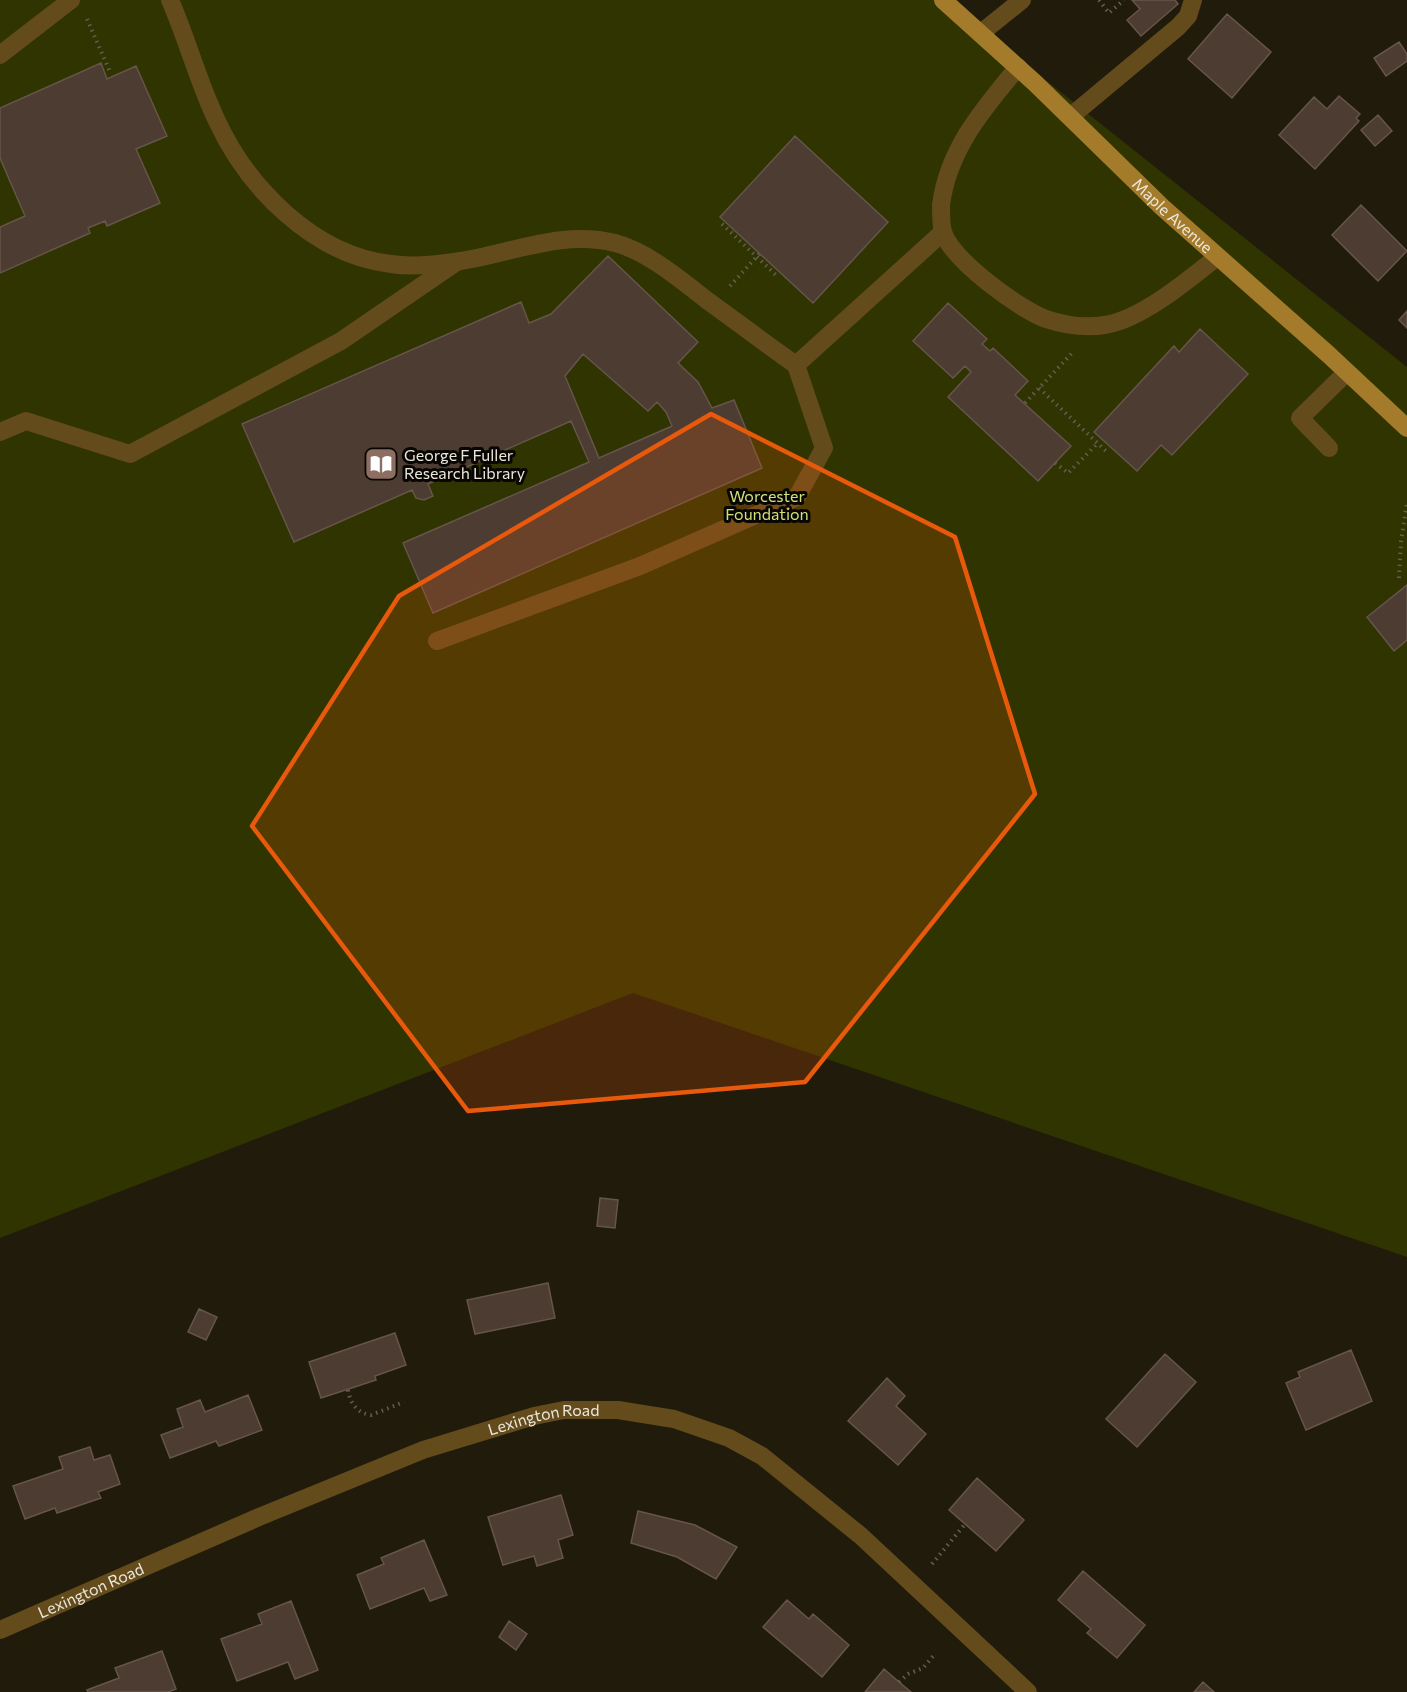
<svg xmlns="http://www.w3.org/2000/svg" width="1407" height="1692" font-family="Commissioner,sans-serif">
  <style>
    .green { fill: #2f3400 }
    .building { fill: #4c3c31; stroke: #66554a; stroke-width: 1.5; fill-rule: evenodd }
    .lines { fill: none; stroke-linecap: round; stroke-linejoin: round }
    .path { stroke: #635e50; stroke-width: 4; stroke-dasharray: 1.5 4.5; stroke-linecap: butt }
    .minor { stroke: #634b1c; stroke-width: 18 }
    .major { stroke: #a47b2b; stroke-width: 18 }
    .marked { fill: #e8590c; fill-opacity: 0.2; stroke: #e8590c; stroke-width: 4.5; stroke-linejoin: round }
    .labels { text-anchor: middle; stroke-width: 6; stroke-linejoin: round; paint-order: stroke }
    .street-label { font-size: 16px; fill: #ebe7dc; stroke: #080602 }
    .poi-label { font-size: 16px; fill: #ebe7dc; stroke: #080602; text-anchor: start }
    .park-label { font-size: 16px; fill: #d2e079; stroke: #080602 }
  </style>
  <rect width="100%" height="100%" fill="#211b0b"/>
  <path class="green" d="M0,0H945L1407,367V1257L633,993L0,1238Z"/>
  <path class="building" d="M1132,0H1175L1178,4L1141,36L1127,20L1140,9Z
    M1227,14L1271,52L1232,98L1188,59Z
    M1399,42L1407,54V61L1386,76L1374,58Z
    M101,63L107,79L136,66L167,136L136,149L160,203L107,226L105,221L88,228L90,233L0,273V227L25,216L0,158V108Z
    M1339,96L1360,114L1356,118L1359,121L1315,169L1279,135L1314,97L1327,109Z
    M1378,115L1392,131L1375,146L1361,130Z
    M795,136L888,222L813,303L720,217Z
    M1361,205L1407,251L1378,281L1332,235Z
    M608,256L698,342L678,363L698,382L712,408L734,400L762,468L433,613L403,543L589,462L571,421L428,484L433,496L424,500L416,498L412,490L294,542L242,424L521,302L529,323L551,314ZM583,354L648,411L657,402L666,412L672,426L599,458L565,376Z
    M948,303L987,339L982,344L990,351L993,348L1028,381L1015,395L1071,446L1038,481L948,397L971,372L965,366L953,378L913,341Z
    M1407,311V328L1399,320Z
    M1200,329L1248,374L1172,455L1161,445L1137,471L1094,432L1174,346L1179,352Z
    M1407,585V640L1394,651L1367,617Z
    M600,1198L618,1200L615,1228L597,1226Z
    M548,1283L555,1318L475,1334L467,1300Z
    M199,1309L217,1317L206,1340L188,1332Z
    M395,1333L406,1365L375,1376L376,1380L321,1398L309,1362Z
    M1351,1350L1372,1401L1306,1430L1286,1383L1300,1377L1298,1372Z
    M1165,1354L1196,1382L1137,1447L1106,1419Z
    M887,1378L905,1396L896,1406L926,1434L898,1465L848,1421Z
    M248,1395L262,1430L219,1446L216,1441L170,1458L161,1435L183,1427L177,1409L200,1400L205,1412Z
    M90,1447L94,1460L110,1455L120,1484L98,1492L101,1498L57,1513L55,1508L25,1519L13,1486L63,1469L59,1457Z
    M977,1478L1024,1520L996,1551L949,1510Z
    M561,1495L573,1535L558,1540L563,1558L537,1566L534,1556L503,1565L488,1517Z
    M638,1511L695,1525L737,1547L716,1579L677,1557L631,1543Z
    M424,1540L447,1595L430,1601L424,1588L370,1609L357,1575L384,1564L381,1558Z
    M1083,1571L1145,1625L1117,1658L1087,1633L1091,1629L1058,1600Z
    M787,1600L809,1619L813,1614L849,1645L822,1677L763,1627Z
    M291,1601L318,1670L295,1679L288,1662L237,1681L221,1639L262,1624L258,1614Z
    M509,1621L527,1634L516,1650L499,1637Z
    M162,1651L176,1689L168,1692H88L87,1690L119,1678L115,1668Z
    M884,1669L899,1682L911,1692H865Z
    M1203,1682L1214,1692H1194Z"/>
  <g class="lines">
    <path class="path" d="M1099,0L1109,13L1124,0
      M87,19L111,74
      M722,224L776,275
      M730,286L760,253
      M1039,388L1108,453
      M1025,403L1074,351
      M1055,463L1068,473L1098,443
      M1399,578L1401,542L1407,503
      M348,1390C350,1403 357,1413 371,1415L404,1402
      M932,1564L965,1524
      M899,1682L908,1674L923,1668L935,1654"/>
    <g class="minor">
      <path d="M170,0C187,39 198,81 216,119C247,187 313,255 391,264C412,267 434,265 454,262C509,255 560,229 615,243C647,251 682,281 708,301C737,322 766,344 796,365L943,232"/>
      <path d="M981,33L1022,0"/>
      <path d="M0,55L71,0"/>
      <path d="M1018,67C984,108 948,149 941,205C941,212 941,225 943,232C952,260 1019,309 1046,319C1064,325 1086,328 1105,325C1142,319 1188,280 1217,257"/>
      <path d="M1070,117L1178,27L1188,16L1193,0"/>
      <path d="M0,432L26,421L130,454L341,341L455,263"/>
      <path d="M1329,448L1300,418L1347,372"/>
      <path d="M437,641L640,566L797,497L824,448L796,365"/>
      <path id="s1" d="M0,1630L259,1517L423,1450L534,1416L564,1410H618L674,1419L729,1438L762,1456L861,1536L1028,1692"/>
    </g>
    <path class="major" id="s2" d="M943,0L1035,83L1162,207L1329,355L1407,428"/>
  </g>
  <path class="marked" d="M711,414L955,537L1035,794L805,1082L468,1111L252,826L399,596Z"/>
  <defs>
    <g id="library-square" transform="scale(1.725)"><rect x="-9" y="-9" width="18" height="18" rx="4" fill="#8d6e63" stroke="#080602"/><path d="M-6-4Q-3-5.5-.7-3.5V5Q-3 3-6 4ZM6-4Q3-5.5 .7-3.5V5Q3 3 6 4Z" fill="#fff"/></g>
  </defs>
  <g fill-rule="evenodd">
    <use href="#library-square" x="381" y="464"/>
  </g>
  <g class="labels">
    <g class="street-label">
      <text dy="6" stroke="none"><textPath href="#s2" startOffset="315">Maple Avenue</textPath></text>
      <text dy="6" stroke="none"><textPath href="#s1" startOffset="585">Lexington Road</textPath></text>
      <text dy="6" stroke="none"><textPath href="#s1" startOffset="99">Lexington Road</textPath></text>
    </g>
    <g class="poi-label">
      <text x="404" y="461">George F Fuller<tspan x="404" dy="18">Research Library</tspan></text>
    </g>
    <g class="park-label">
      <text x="767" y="502">Worcester<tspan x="767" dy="18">Foundation</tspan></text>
    </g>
  </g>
</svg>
